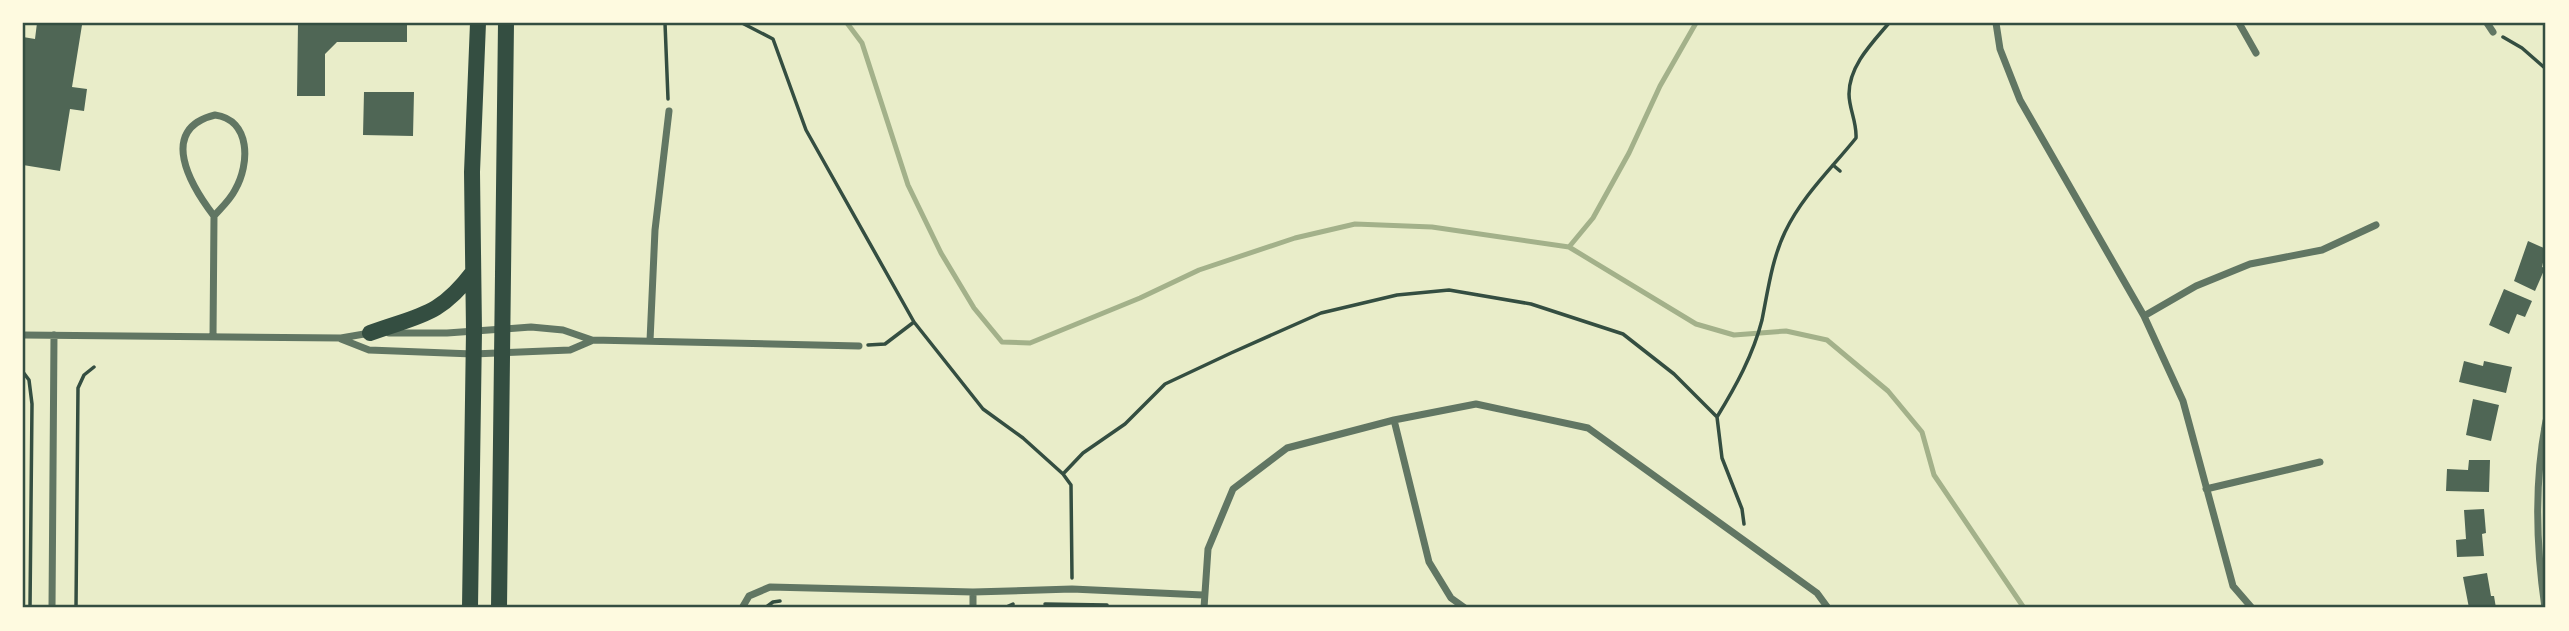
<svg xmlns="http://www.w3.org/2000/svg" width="2569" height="631" font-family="Overpass,sans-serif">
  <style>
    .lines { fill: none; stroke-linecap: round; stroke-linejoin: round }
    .stream { stroke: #a3b18a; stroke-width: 5 }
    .building { fill: #4f6655 }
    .path { stroke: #344e41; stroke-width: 3.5 }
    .minor { stroke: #617663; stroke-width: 7 }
    .primary { stroke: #344e41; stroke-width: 16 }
    .neatline { fill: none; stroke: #344e41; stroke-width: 2.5 }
  </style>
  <rect width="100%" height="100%" fill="#e9edc9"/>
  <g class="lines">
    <path class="stream" d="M847,23L862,43L908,185L941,253L974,308L1002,342L1030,343L1140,298L1199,270L1295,238L1355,224L1432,227L1569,247L1696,324L1734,335L1786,331L1827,340L1888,391L1922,432L1934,475L2024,608
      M1569,247L1593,218L1629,153L1660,86L1696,23"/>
  </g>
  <path class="building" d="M37,23L82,25L72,87L87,89L84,111L70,109L60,171L23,165V37L35,39Z
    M298,23H407V42H337L325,54V96H297Z
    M364,92H414L413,136L363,135Z
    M2528,241L2546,249L2542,267L2545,268L2535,291L2514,281Z
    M2504,289L2532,301L2525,317L2517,314L2509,334L2489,325Z
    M2464,361L2483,366L2484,361L2512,367L2506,393L2459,382Z
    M2473,399L2499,405L2491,441L2466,435Z
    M2469,460H2490L2489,492L2446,491L2447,469L2468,470Z
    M2484,509L2486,533L2482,534L2484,556L2457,557L2456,540L2466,539L2464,510Z
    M2487,573L2491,596H2494L2496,608H2469L2463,577Z"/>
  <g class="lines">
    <path class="path" d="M665,23L668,99
      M742,23L773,39L806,130L914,322L983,409L1023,438L1063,474L1071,485L1072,578
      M2503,37L2522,48L2546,69
      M1833,165L1840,171
      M868,345L885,344L914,322
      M23,372L29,380L32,404L30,608
      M1717,417C1736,386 1753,355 1762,320C1768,290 1772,259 1785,232C1802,196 1832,168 1856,138C1857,122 1849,109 1849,94C1849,66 1872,43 1889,23
      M1063,474L1083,453L1125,424L1165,384L1231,353L1321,313L1397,295L1449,290L1531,304L1623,334L1674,374L1717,417L1722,458L1742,509L1744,524
      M1045,604L1107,605
      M76,608L78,388L84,375L94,367
      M765,608L773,602L780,601
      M1004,608L1013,604"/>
    <path class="minor" d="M1996,23L2000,49L2020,100L2144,316L2183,401L2233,586L2252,608
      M2239,23L2256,53
      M2487,23L2493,32
      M215,115C251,120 250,164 235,190C230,200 221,208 214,216C191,186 157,129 215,115Z
      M2144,316L2196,286L2250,264L2322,250L2376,225
      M389,333H447L531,327L563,330L592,340L859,346
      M23,335L341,338L370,333
      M213,337L214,216
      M341,339L369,350L473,354L570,350L591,341
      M650,341L655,230L669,111
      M1394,420L1429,562L1451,598L1465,608
      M2206,489L2320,462
      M52,608L54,335
      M742,608L749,596L770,587L973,592L1072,589L1203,595
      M973,608V592
      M1204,608L1208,549L1233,489L1287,448L1394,420L1476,404L1588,428L1817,593L1828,608
      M2545,608C2536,546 2534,483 2546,421"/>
    <path class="primary" d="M370,333C419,315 439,317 473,272
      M470,608L474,331L472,172L478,23
      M499,608L506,23"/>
  </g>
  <rect width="2569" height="631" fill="none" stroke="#fefae0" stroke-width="49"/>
  <rect x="24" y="24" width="2520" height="582" class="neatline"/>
</svg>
